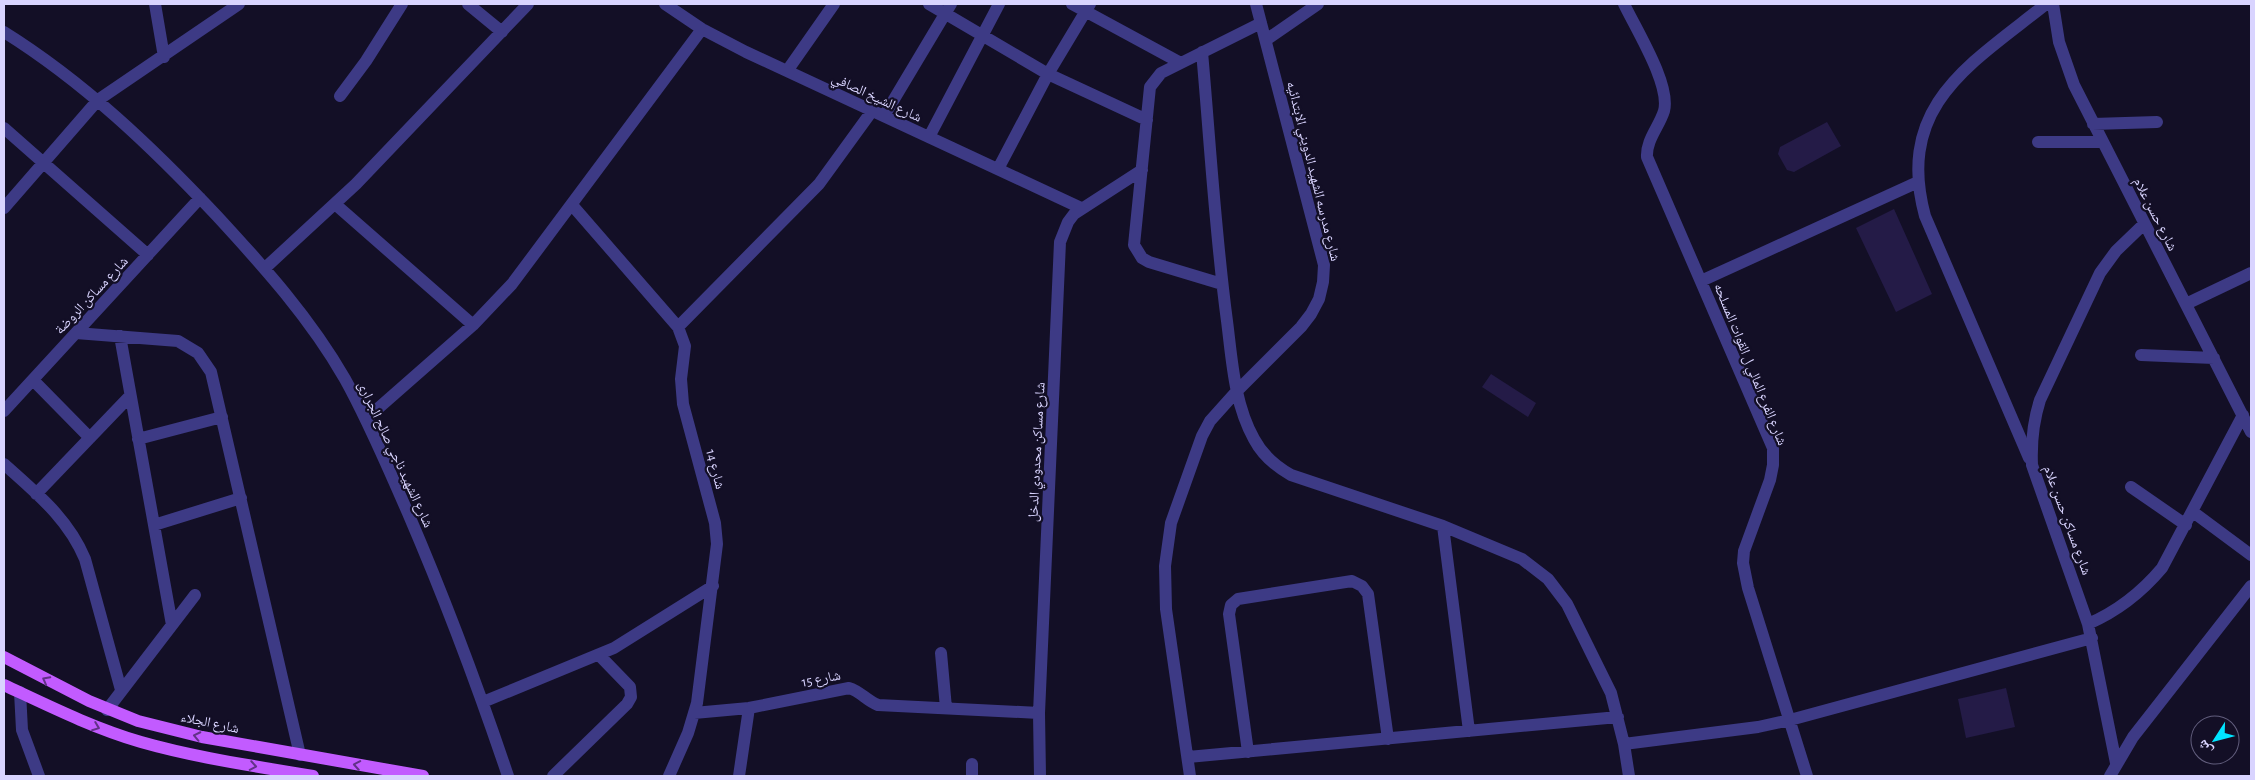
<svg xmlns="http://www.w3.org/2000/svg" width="2255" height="780" font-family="'Alegreya Sans','Noto Naskh Arabic',sans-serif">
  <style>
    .building { fill: #241b47 }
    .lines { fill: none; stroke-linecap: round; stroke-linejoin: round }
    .minor { stroke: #3d3a85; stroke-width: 12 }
    .major { stroke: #c25bff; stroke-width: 12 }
    .oneway { stroke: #623188 }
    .labels { text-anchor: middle; stroke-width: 4.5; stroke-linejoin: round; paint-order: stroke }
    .street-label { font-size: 14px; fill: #d9d4ff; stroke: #130f26 }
  </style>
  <rect width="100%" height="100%" fill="#130f26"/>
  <path class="building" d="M1827,122L1841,146L1794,172L1787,170L1778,154L1780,147Z
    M1894,209L1932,294L1896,312L1856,228Z
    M1491,374L1536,403L1528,417L1482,387Z
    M2006,688L2015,727L1966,738L1958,699Z"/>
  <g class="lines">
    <path class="minor" d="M155,4L164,57
      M468,4L502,32
      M665,4L702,29L746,52L1081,208
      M929,4L1048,74L1147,120
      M1072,4L1179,62
      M1624,4C1636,29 1671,85 1664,111C1659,127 1646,140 1647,157L1773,448V465L1770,480L1744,551L1743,563L1748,588L1807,776
      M2053,4L2059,42L2074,85L2251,432
      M4,32C84,82 152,147 217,216C264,267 310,318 345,379C369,422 388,468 408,513C445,599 478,687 508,776
      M1266,40L1318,4
      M1202,52C1210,141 1215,232 1227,321C1232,360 1234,403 1254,439C1263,456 1275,466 1291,475L1443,526L1522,559L1548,579L1567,604L1611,693L1624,744L1629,776
      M787,71L834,4
      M340,96L366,61L402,4
      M884,116L951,4
      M2093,124L2157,122
      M4,128L148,255
      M929,137L999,4
      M2038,142H2103
      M998,169L1048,74L1090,4
      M335,204L473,325
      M572,205L678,327L685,346L681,379L683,404L715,523L717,544L697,703L688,733L669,776
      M4,208L98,100L239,4
      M265,268L356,184L528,4
      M1701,281L1918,182
      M1222,284L1149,262L1142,258L1134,245L1150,87L1161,73L1261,23
      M2186,304L2251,273
      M678,327L819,184L872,111
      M76,333L178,341L198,353L211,372L300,755
      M120,336L172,625
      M2141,355L2214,358
      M33,380L90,438
      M4,411L200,198
      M366,419L473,325L512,284L702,29
      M138,439L222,417
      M2029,458L1925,216C1895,105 1971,64 2046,4
      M4,464C36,493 68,518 85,559L121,690
      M2131,487L2186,525
      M36,494L130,396
      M2193,512L2251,555
      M154,525L241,498
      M1443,526L1469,731
      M2088,624C2118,611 2141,593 2162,568L2243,415
      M941,653L946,708
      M20,692L22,730L39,776
      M483,702L614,648L713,586
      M107,710L195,595
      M694,713L749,708L849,688C860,691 867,701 878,705L1039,713
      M1624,744L1758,727L1790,720L2092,638
      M1248,752L1229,614L1231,605L1238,599L1352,581L1362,586L1368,594L1388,739
      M1188,757L1618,717
      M2116,763L2088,624L2032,465C2031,442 2033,422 2040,400L2100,273L2116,251L2144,224
      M553,776L627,704L631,697L630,687L599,655
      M739,776L749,708
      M972,776V764
      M1040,776L1039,713L1060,242L1068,222L1074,214L1142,170
      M1190,776L1166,609L1165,566L1171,523L1202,436L1210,421L1236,392L1301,327L1311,314L1319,299L1323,282L1324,265L1256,4
      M2110,776L2133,737L2251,586"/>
    <path class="major" d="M4,657L89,701L138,721L202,737L423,776
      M4,685C49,706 93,728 141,742C197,758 255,766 313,776"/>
  </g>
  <defs><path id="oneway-chevron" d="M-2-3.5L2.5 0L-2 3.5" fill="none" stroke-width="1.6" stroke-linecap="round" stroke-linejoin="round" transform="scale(1.25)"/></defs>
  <g class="oneway">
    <use href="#oneway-chevron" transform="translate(46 680) rotate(-152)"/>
    <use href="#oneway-chevron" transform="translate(96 727) rotate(21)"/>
    <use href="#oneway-chevron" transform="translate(197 736) rotate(-168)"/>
    <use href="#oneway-chevron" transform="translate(357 765) rotate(-170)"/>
    <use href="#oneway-chevron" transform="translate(253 766) rotate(10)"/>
  </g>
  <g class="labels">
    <g class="street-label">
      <text transform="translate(877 97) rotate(25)" y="5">شارع الشيخ الصافي</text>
      <text transform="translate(1314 171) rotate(76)" y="5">شارع مدرسه الشهيد الدويني الابتدائيه</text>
      <text transform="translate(2156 214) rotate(63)" y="5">شارع حسن علام</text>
      <text transform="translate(91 295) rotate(-47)" y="5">شارع مساكن الروضة</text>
      <text transform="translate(1751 364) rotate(68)" y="5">شارع الفرع المالي ل القوات المسلحه</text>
      <text transform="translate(1036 452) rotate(-87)" y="5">شارع مساكن محدودي الدخل</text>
      <text transform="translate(396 454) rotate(65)" y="5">شارع الشهيد ناجي صالح الجرارى</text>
      <text transform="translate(716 469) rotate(75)" y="5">شارع 14</text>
      <text transform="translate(2068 520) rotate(70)" y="5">شارع مساكن حسن علام</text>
      <text transform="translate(821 678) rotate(-11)" y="5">شارع 15</text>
      <text transform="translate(210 722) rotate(12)" y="5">شارع الجلاء</text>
    </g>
  </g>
  <rect width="2255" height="780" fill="none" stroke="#d9d4ff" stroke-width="10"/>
  <g transform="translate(2215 740) rotate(234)"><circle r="24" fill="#130f26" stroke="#625e7d"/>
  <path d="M0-4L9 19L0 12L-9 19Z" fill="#00e5ff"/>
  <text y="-8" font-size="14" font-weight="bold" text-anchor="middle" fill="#d9d4ff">ش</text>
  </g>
</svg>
